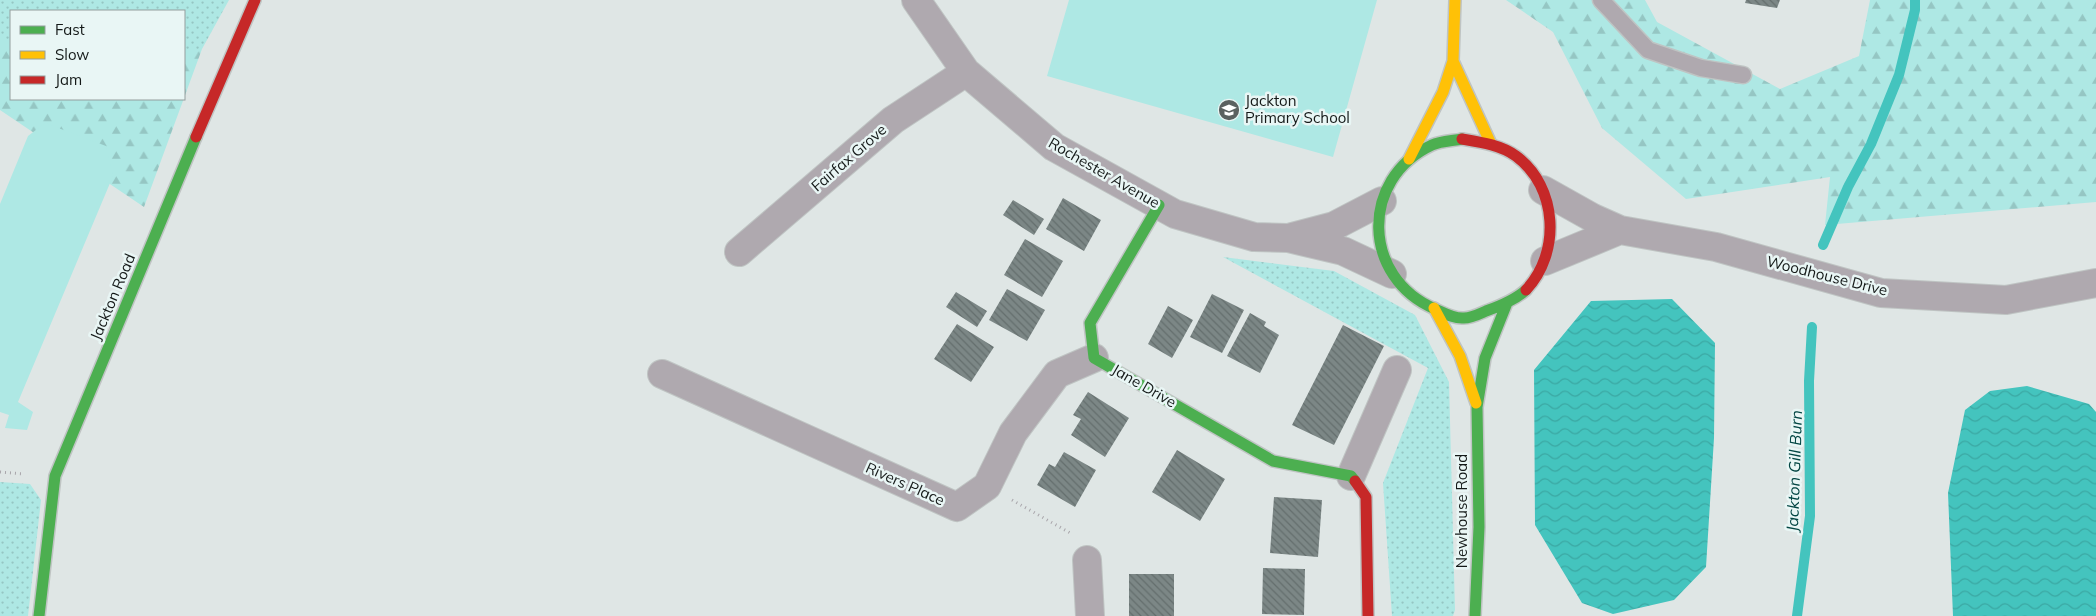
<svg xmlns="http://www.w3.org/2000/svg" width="2096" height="616" font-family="Mulish,sans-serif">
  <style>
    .grass { fill: url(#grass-dots) }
    .forest { fill: url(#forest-firs) }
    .pitch { fill: #aee8e4 }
    .water { fill: url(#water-waves) }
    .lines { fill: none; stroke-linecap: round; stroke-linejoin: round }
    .stream { stroke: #44c4be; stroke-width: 10 }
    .building { fill: url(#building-back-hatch) }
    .lane-casing { stroke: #bfc4c3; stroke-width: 19 }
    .street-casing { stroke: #bfc4c3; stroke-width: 30 }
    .fast-casing { stroke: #bfc4c3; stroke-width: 14 }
    .slow-casing { stroke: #bfc4c3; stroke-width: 14 }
    .jam-casing { stroke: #bfc4c3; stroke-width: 14 }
    .path { stroke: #a8a5aa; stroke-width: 3; stroke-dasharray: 1 4; stroke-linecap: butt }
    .lane { stroke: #afa9af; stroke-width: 16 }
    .street { stroke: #afa9af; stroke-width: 28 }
    .fast { stroke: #4caf50; stroke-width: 11 }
    .slow { stroke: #ffc107; stroke-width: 11 }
    .jam { stroke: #c62828; stroke-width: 11 }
    .labels { text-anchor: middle; stroke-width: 5; stroke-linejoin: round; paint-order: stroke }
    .poi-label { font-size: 15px; fill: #141918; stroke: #e9f6f5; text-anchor: start }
    .street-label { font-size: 15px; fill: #141918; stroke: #e9f6f5 }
    .water-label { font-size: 16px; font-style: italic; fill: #034643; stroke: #e9f6f5 }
  </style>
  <defs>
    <pattern id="grass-dots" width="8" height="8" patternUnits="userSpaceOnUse" patternTransform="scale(1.25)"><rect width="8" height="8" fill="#aee8e4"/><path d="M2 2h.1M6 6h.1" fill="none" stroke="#95c6c3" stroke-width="1.8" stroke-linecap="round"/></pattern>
    <pattern id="forest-firs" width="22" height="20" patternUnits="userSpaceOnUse" patternTransform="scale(1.25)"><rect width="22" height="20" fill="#aee8e4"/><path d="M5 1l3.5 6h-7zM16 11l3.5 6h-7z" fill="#95c6c3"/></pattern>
    <pattern id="water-waves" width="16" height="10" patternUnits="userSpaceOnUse" patternTransform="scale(1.25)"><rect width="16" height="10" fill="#44c4be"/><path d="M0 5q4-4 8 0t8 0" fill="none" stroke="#3ba8a3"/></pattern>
    <pattern id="building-back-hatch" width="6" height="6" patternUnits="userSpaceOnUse" patternTransform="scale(1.25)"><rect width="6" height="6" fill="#7c8786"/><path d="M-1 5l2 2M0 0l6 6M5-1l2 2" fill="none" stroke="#646e6d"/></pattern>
  </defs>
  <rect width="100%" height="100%" fill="#dfe6e5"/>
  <path class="grass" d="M0,0H229L202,49H184V11H11V40H0Z
    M1223,257L1334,271L1415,315L1449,382L1455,610L1453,616H1392L1383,483L1428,368Z
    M0,482L30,484L41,500L28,616H0Z"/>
  <path class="forest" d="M1506,0H1645L1657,22L1780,89L1859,56L1870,0H2096V202L1825,225L1830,177L1686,199L1602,128L1553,32Z
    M0,40H11V99H184V49H202L144,207L0,110Z"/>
  <path class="pitch" d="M1069,0H1377L1333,157L1047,76Z
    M45,123L106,146L113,176L18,402L33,412L27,430L5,428L9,415L0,412V204L28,136Z"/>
  <path class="water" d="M1672,299L1715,343L1714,438L1706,567L1674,600L1613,614L1582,603L1535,525L1534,370L1591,301Z
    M2027,386L2089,404L2096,412V616H1953L1948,493L1965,410L1990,391Z"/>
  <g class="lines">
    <path class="stream" d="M1823,245L1848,187L1871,144L1899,75L1915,10V0
      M1797,616L1810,516L1809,381L1812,327"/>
  </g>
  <path class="building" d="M1746,0H1780L1777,8L1745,3Z
    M1063,198L1101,220L1084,251L1046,229Z
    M1013,200L1044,219L1034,235L1003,215Z
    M1025,239L1063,261L1042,297L1004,275Z
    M1007,289L1045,310L1027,341L989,320Z
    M956,292L987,311L977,327L946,307Z
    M1212,294L1244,310L1222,353L1190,337Z
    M1168,306L1193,320L1172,358L1148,344Z
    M1250,313L1266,322L1264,326L1279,335L1260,373L1227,356Z
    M957,324L994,347L971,382L934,359Z
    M1343,325L1384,346L1334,445L1292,425Z
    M1088,392L1129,418L1105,457L1071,435L1081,419L1073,415Z
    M1177,450L1225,479L1200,521L1152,492Z
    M1064,452L1096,470L1075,507L1037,485L1049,464L1055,467Z
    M1274,497L1322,500L1318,557L1270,553Z
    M1263,568L1305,569L1304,615L1262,614Z
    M1129,574H1174V616H1129Z"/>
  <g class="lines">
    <g class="lane-casing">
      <path id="lane" d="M1601,0L1648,50L1701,68L1743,75"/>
    </g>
    <g class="street-casing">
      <path id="street" d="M916,0L966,72L1054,147L1175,214L1254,237L1288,238L1343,251L1392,274
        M1543,190L1593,218L1620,230L1716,247L1881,293L2006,300L2096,283
        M1292,237L1334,226L1382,201
        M739,252L893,120L966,72
        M1545,261L1620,230
        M662,374L957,507L987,486L1013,433L1057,374L1094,358
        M1351,476L1397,370
        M1087,560L1090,616"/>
    </g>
    <g class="fast-casing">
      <path id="fast" d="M1462,139C1452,141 1441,141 1432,145C1359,179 1362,278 1435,309C1444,313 1454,319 1464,318C1472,318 1479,314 1486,311C1500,306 1515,300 1526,290
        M1159,205L1090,323L1094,358L1273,461L1351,476L1355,481
        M39,616L55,476L196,137
        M1475,616L1479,527L1477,407L1485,358L1507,303"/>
    </g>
    <g class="slow-casing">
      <path id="slow" d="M1453,61L1491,144
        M1409,159L1443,92L1453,61L1455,0
        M1434,308L1460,356L1476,403"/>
    </g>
    <g class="jam-casing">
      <path id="jam" d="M196,137L255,0
        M1462,139C1480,142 1501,145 1516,156C1558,187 1561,253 1526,290
        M1355,481L1366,497L1368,616"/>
    </g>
    <path class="path" d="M0,472L24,474
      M1012,500L1072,534"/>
    <use href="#lane" class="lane"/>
    <use href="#street" class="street"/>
    <use href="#fast" class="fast"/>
    <use href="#slow" class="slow"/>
    <use href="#jam" class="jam"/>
  </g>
  <defs>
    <g id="school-disc" transform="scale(1.125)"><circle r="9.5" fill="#5b6160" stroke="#e9f6f5"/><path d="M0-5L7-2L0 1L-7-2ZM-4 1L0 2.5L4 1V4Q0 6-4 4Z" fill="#fff"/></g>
  </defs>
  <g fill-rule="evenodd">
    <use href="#school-disc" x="1229" y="110"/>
  </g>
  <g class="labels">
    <g class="poi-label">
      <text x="1245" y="106">Jackton<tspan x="1245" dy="17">Primary School</tspan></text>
    </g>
    <g class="street-label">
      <text transform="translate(849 158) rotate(-41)" y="5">Fairfax Grove</text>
      <text transform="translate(1104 173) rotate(30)" y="5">Rochester Avenue</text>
      <text transform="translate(1827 276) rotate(14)" y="5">Woodhouse Drive</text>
      <text transform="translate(113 297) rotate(-67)" y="5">Jackton Road</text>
      <text transform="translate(1144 386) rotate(30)" y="5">Jane Drive</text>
      <text transform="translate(905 484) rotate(24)" y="5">Rivers Place</text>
      <text transform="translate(1462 511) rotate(-90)" y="5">Newhouse Road</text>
    </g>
    <g class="water-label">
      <text transform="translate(1794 471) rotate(-88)" y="6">Jackton Gill Burn</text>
    </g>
  </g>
  <rect x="10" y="10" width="175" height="90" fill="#e9f6f5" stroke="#949e9d"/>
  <rect x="20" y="26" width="25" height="8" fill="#4caf50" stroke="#949e9d"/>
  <text x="55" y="35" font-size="15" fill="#141918">Fast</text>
  <rect x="20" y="51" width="25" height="8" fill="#ffc107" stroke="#949e9d"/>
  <text x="55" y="60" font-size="15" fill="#141918">Slow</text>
  <rect x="20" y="76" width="25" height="8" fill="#c62828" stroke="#949e9d"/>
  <text x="55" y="85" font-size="15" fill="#141918">Jam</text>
</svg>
